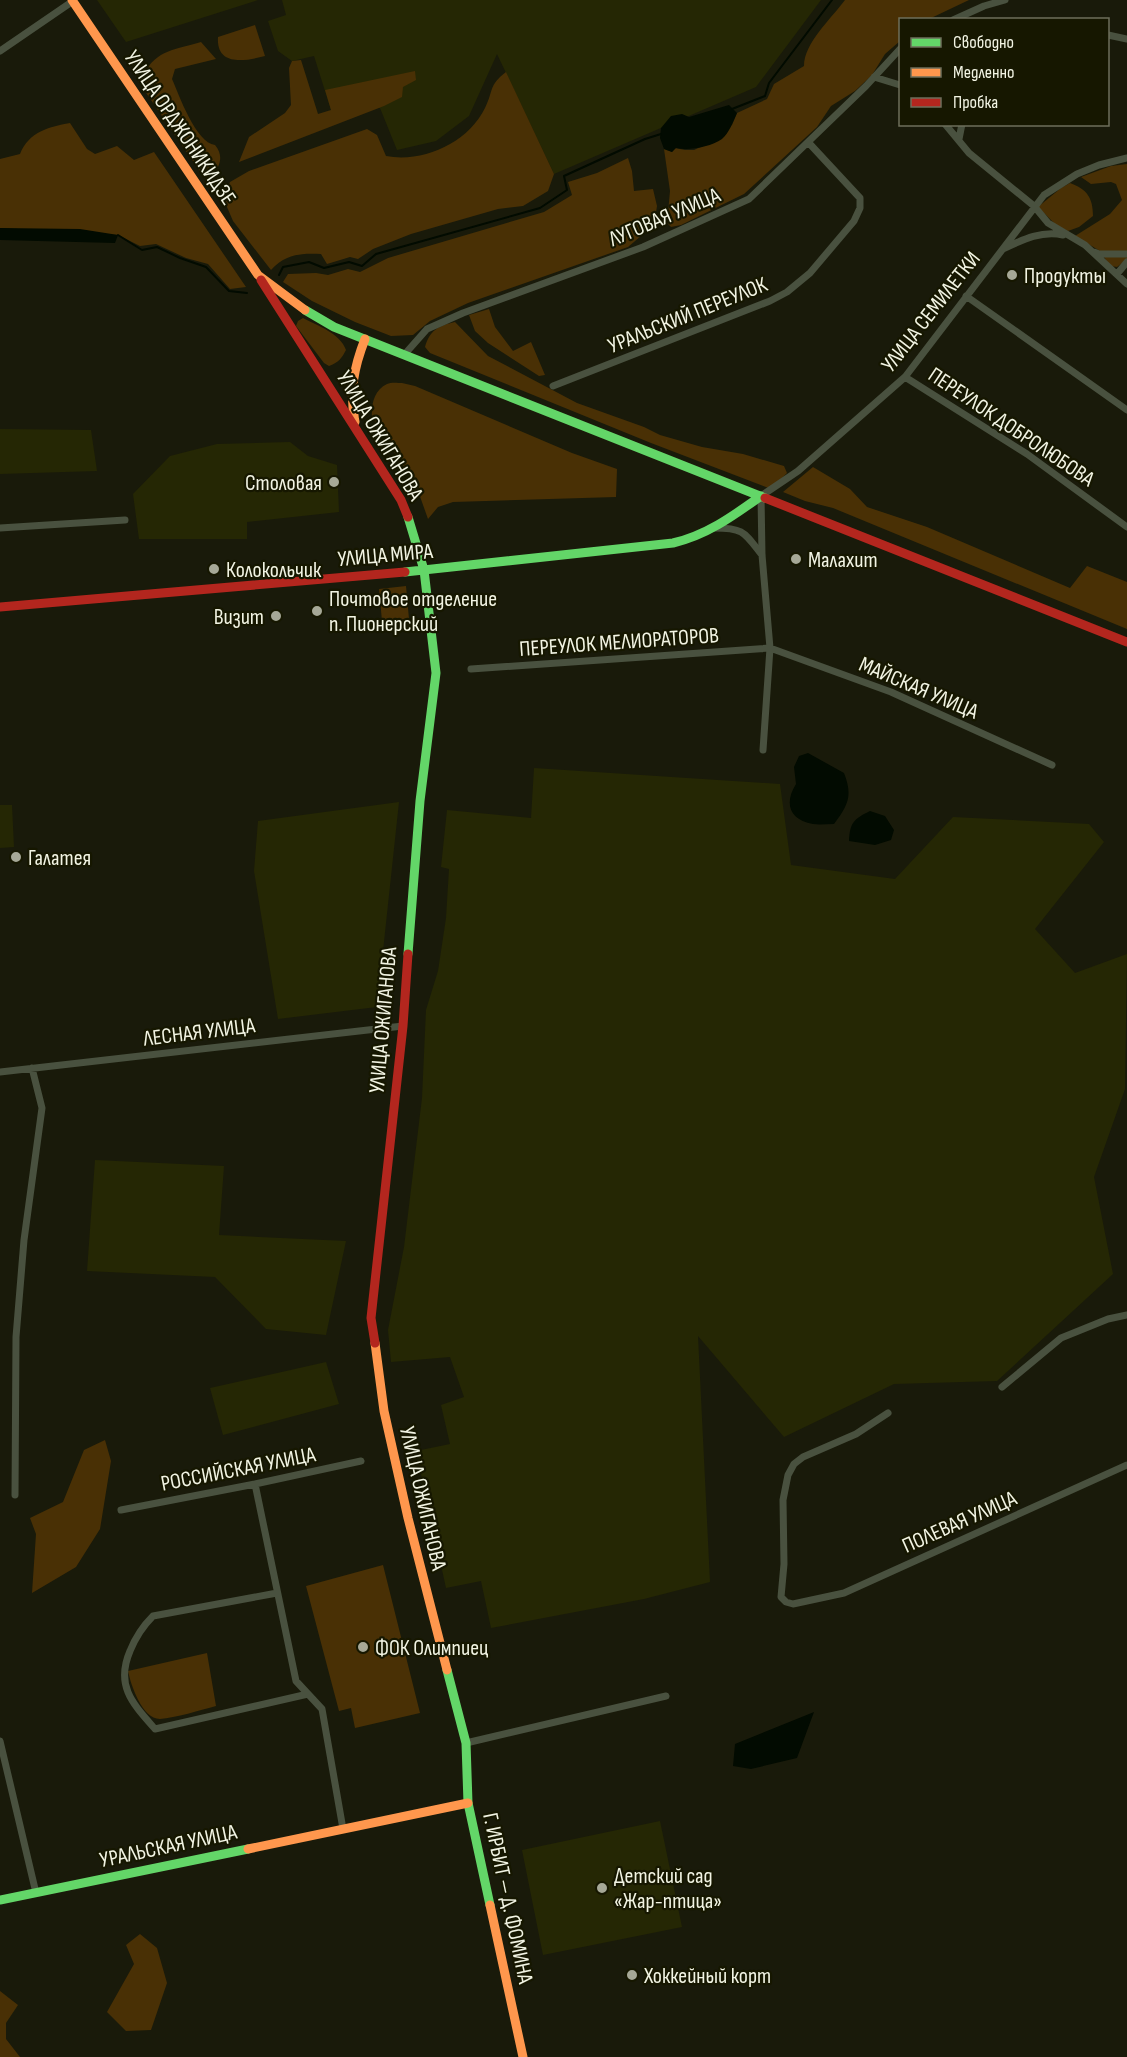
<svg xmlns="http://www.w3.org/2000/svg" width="1127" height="2057" font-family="'Sofia Sans Condensed',sans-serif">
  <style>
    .built { fill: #252704 }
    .green { fill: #493005 }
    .water { fill: #020b01 }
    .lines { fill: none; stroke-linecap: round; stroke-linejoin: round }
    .stream { stroke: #020b01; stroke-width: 2 }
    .street { stroke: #49513f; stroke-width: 7 }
    .fast { stroke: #63d668; stroke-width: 9 }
    .slow { stroke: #ff974d; stroke-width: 9 }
    .jam { stroke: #b3261e; stroke-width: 9 }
    .poi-dot { fill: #a6a897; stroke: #161700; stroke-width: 2 }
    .labels { text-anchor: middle; stroke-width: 4.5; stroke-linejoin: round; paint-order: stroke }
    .street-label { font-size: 22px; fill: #f2f4e3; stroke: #161700 }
    .poi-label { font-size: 22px; fill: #f2f4e3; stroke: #161700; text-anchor: start }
  </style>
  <rect width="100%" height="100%" fill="#191a0a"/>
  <path class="built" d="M97,0H258L126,42Z
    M282,0H821L756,87L554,174L497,54L469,116L436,141L397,150L380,108L331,110L314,56L292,61L278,51L268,21L286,15Z
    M0,429L91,430L97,471L0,474Z
    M290,442L308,456L337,465L339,512L247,522V539H139L133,494L170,456L217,444Z
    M534,768L780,784L791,865L895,879L953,817L1089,824L1104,842L1035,929L1075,973L1127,954L1125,1089L1094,1177L1113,1274L997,1381L894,1384L784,1437L698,1336L710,1582L644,1599L491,1628L481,1581L446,1588L416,1451L450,1444L441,1405L464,1397L450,1357L391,1362L388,1330L404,1247L422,1098L426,1010L438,971L446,918L449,869L441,867L447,810L531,818Z
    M399,802L377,1007L278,1019L254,871L258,821Z
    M0,805H12L14,847L0,848Z
    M95,1160L224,1166L219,1235L346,1241L326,1335L266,1329L215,1277L87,1271Z
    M326,1362L339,1404L223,1435L210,1388Z
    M660,1821L682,1927L543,1955L522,1850Z"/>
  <path class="green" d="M845,0H969L929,19L900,20V41L885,54L872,75L855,91L831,106L817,127L744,194L681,225L671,227L667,223L670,191L664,149L672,152L675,148L685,150H694L705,145L732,125L737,113L767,99L774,84L804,66C804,43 831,19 845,0Z
    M255,25L265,56C246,61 216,67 218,37Z
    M201,42L216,59L175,69L172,79C179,95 196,143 215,145C224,156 220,165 213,176L201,173L138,81C158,49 167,52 201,42Z
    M301,60L318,114L331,110L325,90L415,71L416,80L403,87L402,97L384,106L239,162L249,137L285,113L291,105L289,68L292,61Z
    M506,72L554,174L548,191L523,206L498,209L411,234L373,249L358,259L350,257L327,264L321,254C302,253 285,254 271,270L233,221L224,200L230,182L249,171L367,129L377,135L386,156C423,163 468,143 485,108C494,90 488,86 506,72Z
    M70,123L87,149L95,154L117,146L134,160L154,152L246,287L230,289L208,264L186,258L156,244L140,246L118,235L0,228V159L20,154C29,132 48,127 70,123Z
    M628,158L632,171L634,191L653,189L657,206L654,225L628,247L468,303L430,321L413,335L391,336L355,322L312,301L283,282L288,274L316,273L328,275L348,269L360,272L388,258L544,212L572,195L568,182L597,173Z
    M1127,164V259L1117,267L1110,266L1100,251L1075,236L1110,214L1122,200L1116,184L1111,182L1091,184L1081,177L1111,166Z
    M1070,183C1087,189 1093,198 1093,216L1079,227L1068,231L1056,225L1038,207L1061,188Z
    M489,309L495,327L513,351L531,342L545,375L539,376L488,343L475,331L469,315Z
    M303,318C318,326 340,333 346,350C342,358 338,363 329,366L324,363L296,326L298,321Z
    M455,322L488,356L577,403L644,427L660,435L702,447L743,454L784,466L787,473L771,489L651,443L430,353L425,347C430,330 438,326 455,322Z
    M402,383L415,386L572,453L617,469L616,497L453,502L438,507L428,519L417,488L372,417C371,405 374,390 387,384C391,382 398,383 402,383Z
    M813,467L850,489L867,507L927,527L1070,588L1087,566L1127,582V629L833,508L805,501L783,492Z
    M406,586L409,619L382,621L379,589Z
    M105,1440L111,1461L100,1529L76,1567L32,1593L36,1534L30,1518L63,1502L84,1450Z
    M383,1565L420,1713L355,1728L351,1708L339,1711L306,1586Z
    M207,1653L216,1706C201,1710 175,1718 160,1719C142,1719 131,1685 128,1671Z
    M140,1934L157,1948L167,1983L151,2030L126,2031L107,2012L134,1964L126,1945Z
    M0,1991L18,2005L6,2023V2039L20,2057H0Z"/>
  <path class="water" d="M729,105L737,113C733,122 729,133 722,139C710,147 689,151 676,148L672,152L664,149L660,138L661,128L671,116L682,114L689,117Z
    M0,228L80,229L118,235L115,243L0,240Z
    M808,753L844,773C853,796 848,805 834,824C827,824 819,825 813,824C789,820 784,803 796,784L794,767L799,756Z
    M870,811L885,816L894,830L891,840L875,845L849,841C850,822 854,819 870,811Z
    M814,1712L797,1758L751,1769L733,1766L735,1744Z"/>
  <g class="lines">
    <path class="stream" d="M732,109L765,96L769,83L832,0
      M118,235L142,250L157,247L180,258L206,267L229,291L247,293
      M279,275L283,267L309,262L324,268L349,262L362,266L376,254L540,208L567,190L564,176L645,139L661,134"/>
    <path class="street" d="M953,20L984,6L1005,0
      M1108,35L1127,39
      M0,51L73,1
      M874,77L900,85
      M945,124L969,153L1034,206L1048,223L1085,245L1127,284
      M959,139L962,124
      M1003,249C1022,240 1042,230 1063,235
      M1094,252L1099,254H1127
      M1117,274L1127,262
      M966,296L1127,410
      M404,355L427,329L463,313L643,247L749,199L866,86L900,49
      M905,377L1027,454L1127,527
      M553,386L770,301L787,292L810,273L854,221L860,208V198L808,142
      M0,528L125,520
      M714,528C744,528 744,532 762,555
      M471,669L770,648L891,692L1052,765
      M763,750L770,648L762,555L761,496L798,471L905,377L1044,195L1077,174L1099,165L1127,158
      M0,1072L403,1026
      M1002,1387L1061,1338L1108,1319L1127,1315
      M888,1413L856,1434L803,1457L794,1464L788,1475L783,1500L784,1564L781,1597L786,1602L793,1604L844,1593L1127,1465
      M255,1484L296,1681L322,1709L343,1829
      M15,1495L16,1337L24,1240L42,1108L32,1068
      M121,1510L255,1484L361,1461
      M277,1593L153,1616C142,1627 136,1636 130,1651C115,1686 133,1704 155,1729L308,1694
      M0,1741L36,1893
      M466,1743L666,1696"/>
    <path class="fast" d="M305,310L334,327L765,498
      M408,517L424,570L436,673L420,801L408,954
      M405,572L673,543C707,535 733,516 761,496
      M447,1670L466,1743L468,1803L490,1905
      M0,1900L248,1849"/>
    <path class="slow" d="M72,0L258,275L305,310
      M355,422C349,392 354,367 365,339
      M375,1343L384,1411L408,1518L447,1670
      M248,1849L468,1803
      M490,1905L523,2057"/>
    <path class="jam" d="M261,280L401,500L408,517
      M765,498L1127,642
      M0,607L405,572
      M375,1343L371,1318L403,1026L408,954"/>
  </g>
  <g class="poi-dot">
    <circle cx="1012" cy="275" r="6"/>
    <circle cx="334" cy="482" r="6"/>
    <circle cx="796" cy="559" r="6"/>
    <circle cx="214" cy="569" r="6"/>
    <circle cx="317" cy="611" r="6"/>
    <circle cx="276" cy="616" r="6"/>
    <circle cx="16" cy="857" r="6"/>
    <circle cx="363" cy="1647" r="6"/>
    <circle cx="602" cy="1888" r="6"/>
    <circle cx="632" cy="1975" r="6"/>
  </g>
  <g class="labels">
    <g class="street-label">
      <text transform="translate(181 127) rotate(56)" y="8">УЛИЦА ОРДЖОНИКИДЗЕ</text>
      <text transform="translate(664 216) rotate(-23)" y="8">ЛУГОВАЯ УЛИЦА</text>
      <text transform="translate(930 311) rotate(-52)" y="8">УЛИЦА СЕМИЛЕТКИ</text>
      <text transform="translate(687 314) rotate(-22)" y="8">УРАЛЬСКИЙ ПЕРЕУЛОК</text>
      <text transform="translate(1012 426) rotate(34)" y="8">ПЕРЕУЛОК ДОБРОЛЮБОВА</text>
      <text transform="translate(381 435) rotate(59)" y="8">УЛИЦА ОЖИГАНОВА</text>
      <text transform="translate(385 554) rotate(-5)" y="8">УЛИЦА МИРА</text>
      <text transform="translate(619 641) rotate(-4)" y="8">ПЕРЕУЛОК МЕЛИОРАТОРОВ</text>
      <text transform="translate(919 687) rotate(23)" y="8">МАЙСКАЯ УЛИЦА</text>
      <text transform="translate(382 1020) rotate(-85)" y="8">УЛИЦА ОЖИГАНОВА</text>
      <text transform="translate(199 1031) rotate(-7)" y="8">ЛЕСНАЯ УЛИЦА</text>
      <text transform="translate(238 1468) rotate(-11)" y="8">РОССИЙСКАЯ УЛИЦА</text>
      <text transform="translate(424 1498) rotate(77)" y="8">УЛИЦА ОЖИГАНОВА</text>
      <text transform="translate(959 1521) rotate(-24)" y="8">ПОЛЕВАЯ УЛИЦА</text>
      <text transform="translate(168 1845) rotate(-12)" y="8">УРАЛЬСКАЯ УЛИЦА</text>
      <text transform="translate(509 1898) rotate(78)" y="8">Г. ИРБИТ — Д. ФОМИНА</text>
    </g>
    <g class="poi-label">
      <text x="1024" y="283">Продукты</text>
      <text x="322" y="490" text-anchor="end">Столовая</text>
      <text x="808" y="567">Малахит</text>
      <text x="226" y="577">Колокольчик</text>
      <text x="329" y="606">Почтовое отделение<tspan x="329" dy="25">п. Пионерский</tspan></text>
      <text x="264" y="624" text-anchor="end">Визит</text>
      <text x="28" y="865">Галатея</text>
      <text x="375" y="1655">ФОК Олимпиец</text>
      <text x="614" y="1883">Детский сад<tspan x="614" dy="25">«Жар-птица»</tspan></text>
      <text x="644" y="1983">Хоккейный корт</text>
    </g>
  </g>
  <rect x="899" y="18" width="210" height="108" fill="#161700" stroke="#6e6f5b" stroke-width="1.5"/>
  <rect x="911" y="38" width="30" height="9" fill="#63d668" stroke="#6e6f5b" stroke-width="1.5"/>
  <text x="953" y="48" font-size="18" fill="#f2f4e3">Свободно</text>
  <rect x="911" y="68" width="30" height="9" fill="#ff974d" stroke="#6e6f5b" stroke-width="1.5"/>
  <text x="953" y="78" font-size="18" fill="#f2f4e3">Медленно</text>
  <rect x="911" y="98" width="30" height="9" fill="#b3261e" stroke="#6e6f5b" stroke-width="1.5"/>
  <text x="953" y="108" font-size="18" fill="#f2f4e3">Пробка</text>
</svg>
